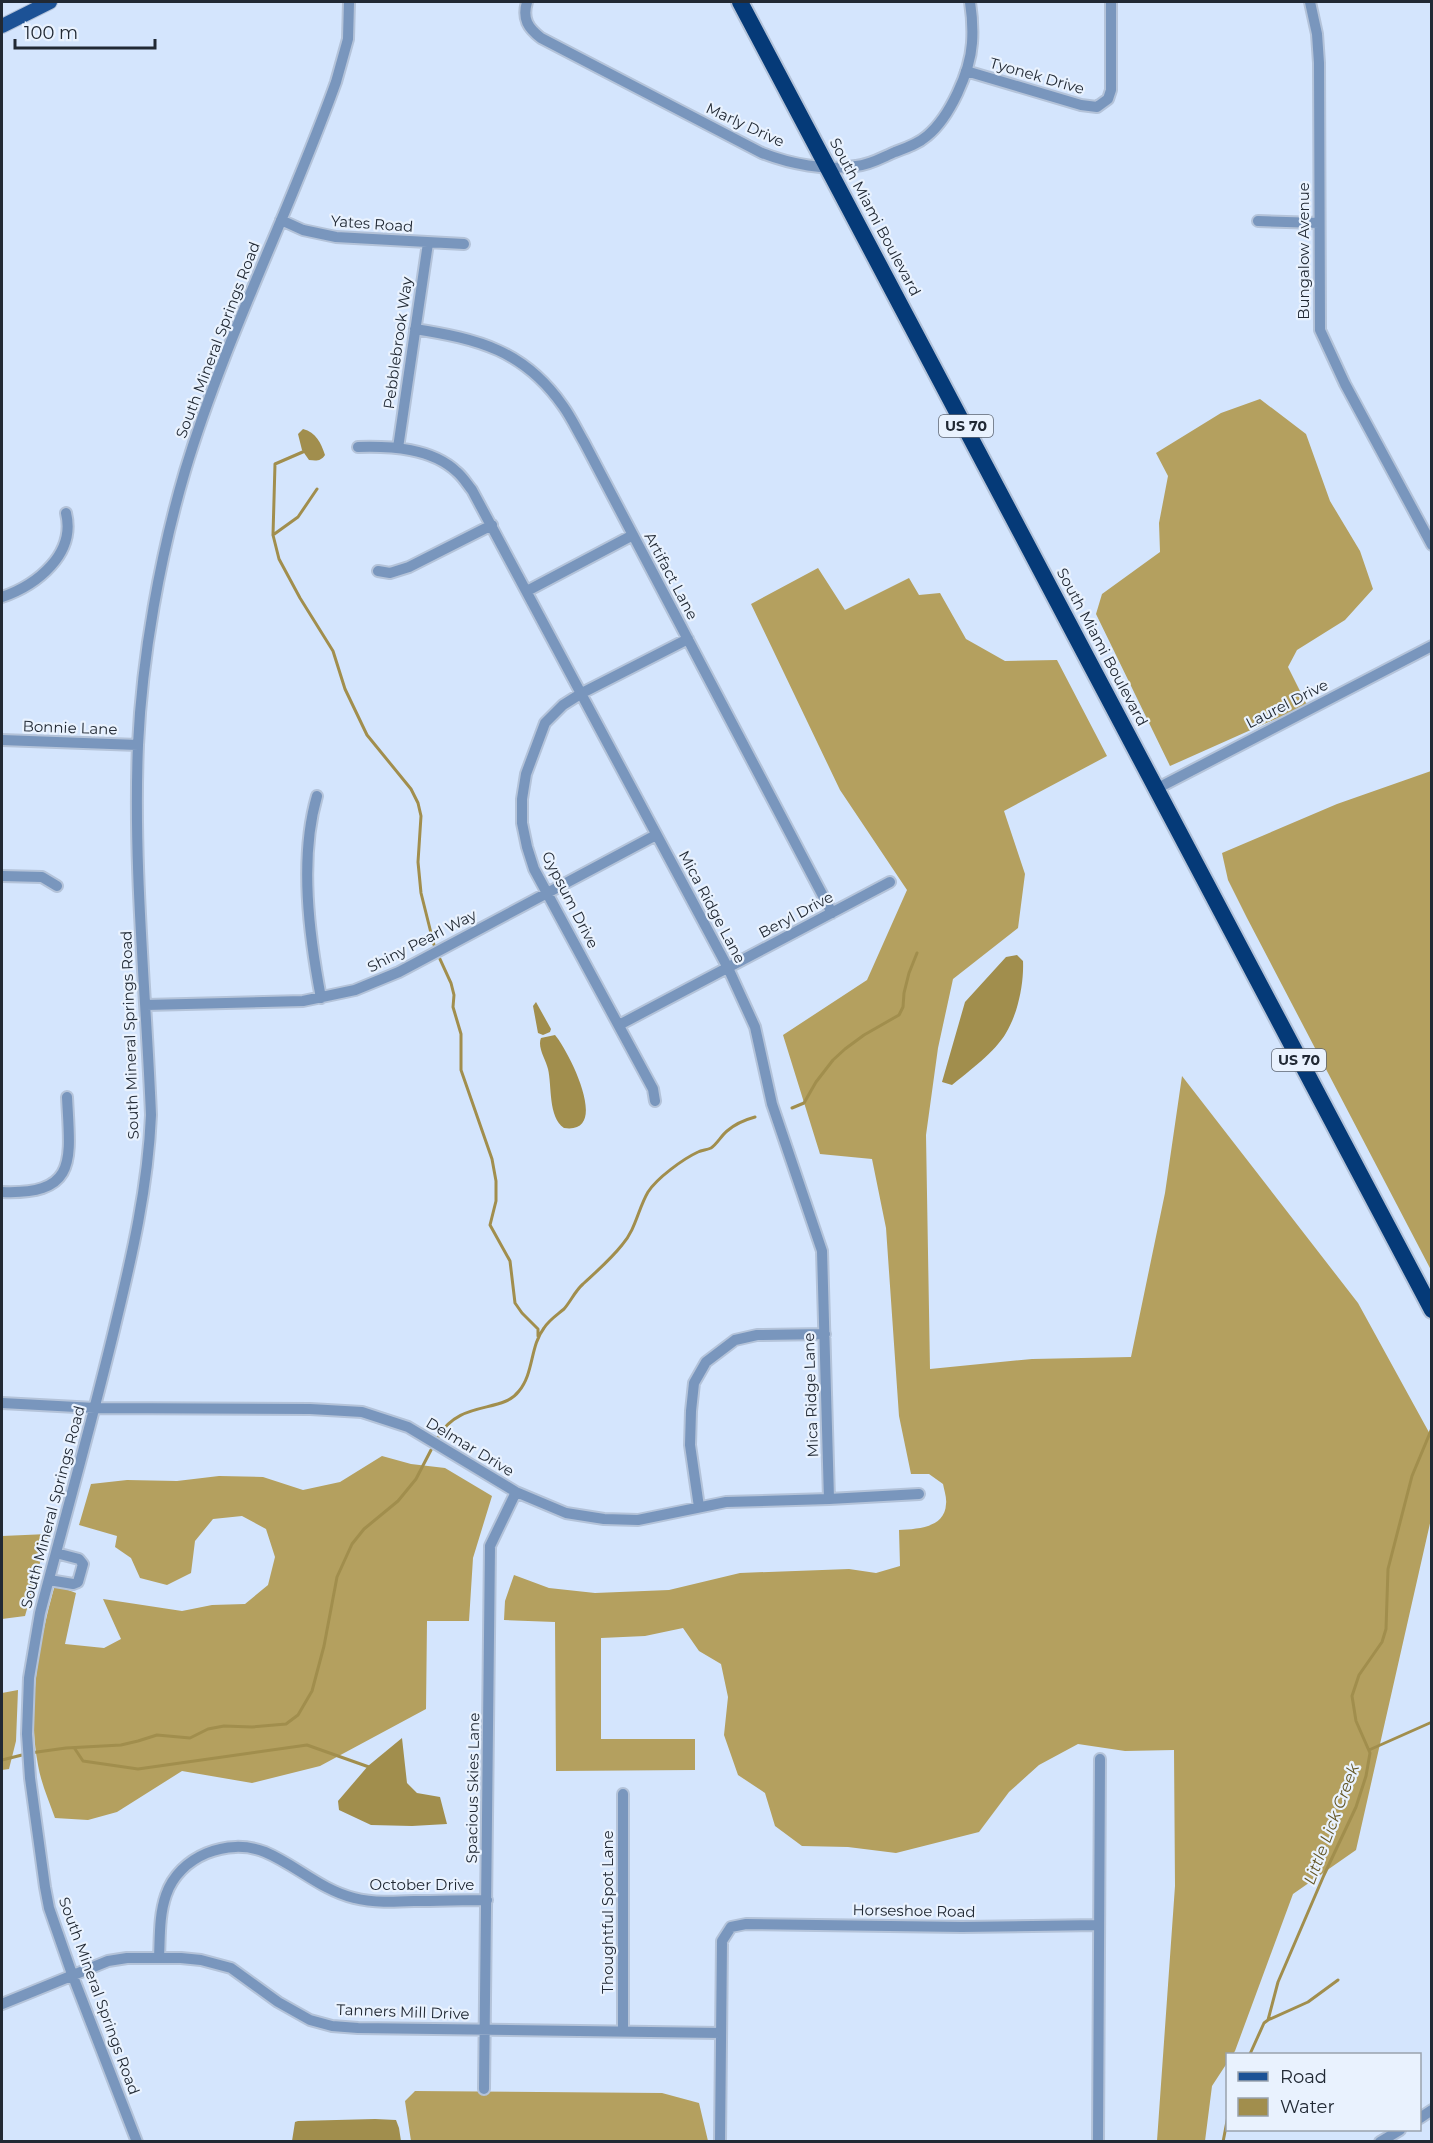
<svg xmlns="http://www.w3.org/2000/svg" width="1433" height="2143" font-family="Montserrat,sans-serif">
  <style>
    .forest { fill: #b4a05f }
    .water { fill: #a18e4d }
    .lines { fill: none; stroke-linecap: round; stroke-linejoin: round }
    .stream { stroke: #a18e4d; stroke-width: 3 }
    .minor-casing { stroke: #b4c3d9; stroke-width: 14 }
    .major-casing { stroke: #b4c3d9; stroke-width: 16 }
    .highway-casing { stroke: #b4c3d9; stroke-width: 20 }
    .minor { stroke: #7996bd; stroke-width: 10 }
    .major { stroke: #1c5296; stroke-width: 14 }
    .highway { stroke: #053a78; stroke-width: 16 }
    .labels { text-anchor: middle; stroke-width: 4.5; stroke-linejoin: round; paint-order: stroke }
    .shield { fill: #e9f2fe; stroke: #5d6571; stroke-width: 1.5 }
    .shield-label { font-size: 14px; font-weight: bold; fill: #212934 }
    .street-label { font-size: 15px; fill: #212934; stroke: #e9f2fe }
    .water-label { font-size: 16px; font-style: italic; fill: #635523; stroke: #e9f2fe }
  </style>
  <rect width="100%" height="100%" fill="#d4e5fd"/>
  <path class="forest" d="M1260,399L1306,434L1330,501L1360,551L1373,589L1345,620L1297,650L1288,667L1307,705L1170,766L1096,614L1102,594L1160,552L1159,523L1168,476L1156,453L1221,413Z
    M818,568L845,610L909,578L919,595L940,593L966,639L1005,661L1057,660L1107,756L1004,811L1025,874L1018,928L953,979L938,1048L926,1135L930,1369L1032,1359L1131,1357L1165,1193L1182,1076L1358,1303L1431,1436V1519L1356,1850L1293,1894L1235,2051L1233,2054H1228L1227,2063L1212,2086L1205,2141H1157L1175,1886L1174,1750L1125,1751L1078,1744L1039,1765L1009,1792L979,1832L896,1853L848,1847L802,1846L775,1826L765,1793L738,1775L724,1735L728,1697L721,1664L699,1651L683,1628L645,1636L601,1638V1739H695V1770L556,1771L555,1622L504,1620L505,1601L514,1575L549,1588L595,1593L669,1590L740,1573L849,1569L876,1573L900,1566L899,1530C917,1529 945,1528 946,1504C947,1498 944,1490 943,1484L929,1474H911L899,1416L886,1228L872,1159L820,1154L783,1035L867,980L907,890L840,790L751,604Z
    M1431,771H1432L1431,1270L1247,918L1228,880L1222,853L1337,804Z
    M382,1456L411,1464L445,1468L492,1496L473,1558L469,1621H427L426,1709L320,1766L252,1783L182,1771L117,1812L88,1820L55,1818C49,1801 41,1783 38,1765C27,1709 39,1640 55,1585L76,1593L65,1644L104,1648L121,1639L103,1599L182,1611L212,1605L245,1604L268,1585L275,1557L266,1529L242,1516L213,1519L195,1541L191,1573L167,1585L140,1578L131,1558L115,1547L117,1536L79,1525L91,1484L127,1480L177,1481L219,1476L263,1477L303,1490L340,1482Z
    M48,1534L25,1616L2,1619V1536Z
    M18,1690L16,1741L9,1769L2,1770V1693Z
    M415,2091L662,2093L699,2103L708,2141H411L405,2101Z"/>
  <path class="water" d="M303,429C316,432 321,443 325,455C321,461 317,461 309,460L302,450L298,434Z
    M1017,955L1023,961C1024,984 1018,1013 1006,1033C996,1051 968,1072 952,1085L942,1082L965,1002L1006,957Z
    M536,1002L551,1029L550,1032L543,1035L538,1033L533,1006Z
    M555,1035C568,1050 612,1135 564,1128C548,1117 552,1086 548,1069C546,1060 537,1047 541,1038Z
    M402,1738L407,1783L417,1793L440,1797L447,1824L412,1826L371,1825L339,1810L338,1801L368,1766Z
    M375,2119L396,2120L399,2128L401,2141H292L295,2122L298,2121Z"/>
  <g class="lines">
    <path class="stream" d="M305,451L275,464L273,535L279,559L300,598L333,651L345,689L367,735L411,789L418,803L421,816L418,862L421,893L434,945
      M273,535L298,517L317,489
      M440,959L451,983L454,995L453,1007L461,1034V1070L492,1159L496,1181V1201L490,1225L510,1261L515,1303L522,1313L538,1329V1336
      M792,1108L804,1103L816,1082L833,1060L845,1049L864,1035L899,1015L903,1007L904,993L909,973L917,953
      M438,1437C460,1399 502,1414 519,1391C534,1373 530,1346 544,1328C549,1320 557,1315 564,1309C571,1301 575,1291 583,1284C597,1271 610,1260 622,1245C636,1229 638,1209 648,1192C657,1178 683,1159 698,1152C702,1150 707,1150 711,1148C717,1144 721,1136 727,1131C735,1124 744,1120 755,1117
      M75,1749L83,1761L138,1769L307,1745L369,1767
      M1369,1750L1432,1722
      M2,1760L30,1753L66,1748L121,1745L138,1741L157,1735L190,1738L208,1729L224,1726L252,1727L286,1724L298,1715L312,1691L324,1646L337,1577L352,1544L364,1529L398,1501L416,1479L431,1450
      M1268,2020L1308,2002L1338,1980
      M1250,2054L1264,2023L1268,2020L1278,1982L1324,1875L1356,1807L1366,1776L1370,1753L1356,1721L1352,1696L1359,1675L1382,1642L1386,1629L1388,1569L1412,1476L1432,1428
      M1223,2142L1228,2116"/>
    <g class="minor-casing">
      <path id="minor" d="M527,2C522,19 528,28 541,38L762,153C790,164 826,171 856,166C870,165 883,157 895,152C906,148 918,144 927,136C950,117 970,72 972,43C973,29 972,15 970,2
        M1310,2L1317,34L1319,63L1320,330L1345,384L1432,545
        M966,71L1081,105L1097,107L1108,99L1111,90V2
        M281,220L303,230L336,237L464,244
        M1258,221L1319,223
        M415,329C478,339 524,350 563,406C571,417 577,430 584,442L832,913
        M358,447C391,446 432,448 457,472C463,477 467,484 472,490L728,968L755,1027L772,1104L822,1251L829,1499
        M398,448L428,243
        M378,571L390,573L409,567L492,525
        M527,591L633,535
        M2,597C37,585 76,554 66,513
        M2,740L138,745
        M1156,789L1432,646
        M317,796C299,858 309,935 321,998
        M2,876L42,877L57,886
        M146,1005L303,1001L355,990L399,972L656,835
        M619,1025L890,882
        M655,1101L653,1089L534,869L527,847L522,823V799L526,774L545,723L563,705L582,693L688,639
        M2,1192C79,1195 70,1159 67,1097
        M2,1403L95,1408L310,1409L362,1412L408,1427L516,1492L566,1513L604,1519L638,1520L726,1502L829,1499L919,1494
        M699,1507L690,1445L691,1411L694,1383L706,1362L735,1340L757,1335L825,1334
        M49,1580L73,1584L78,1582L83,1564L79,1559L56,1553
        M159,1958C160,1937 159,1915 166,1895C179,1856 228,1837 265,1852C296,1865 321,1890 354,1898C374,1903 394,1902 414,1901C438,1901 463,1900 487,1900
        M2,2004L108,1961L127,1958H181L201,1960L231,1968L278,2002L310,2020L332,2026L358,2028L721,2033
        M623,2031V1794
        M484,2089L490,1546L516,1492
        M1420,2118L1432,2110
        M137,2142L72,1974L49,1908L45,1887L30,1778L27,1734L29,1678L40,1613C65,1517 92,1422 115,1326C132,1256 148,1187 151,1115C146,992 133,868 138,745C142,657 160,556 185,471C225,338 289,213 336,82L348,39L349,2
        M720,2142L722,1941L731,1927L746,1924L962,1927L1098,1925
        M1098,2142L1100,1759
        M1380,2142L1400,2130"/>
    </g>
    <g class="major-casing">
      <path id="major" d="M2,26L50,2"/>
    </g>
    <g class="highway-casing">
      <path id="highway" d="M740,2L1432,1310"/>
    </g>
    <use href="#minor" class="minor"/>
    <use href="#major" class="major"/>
    <use href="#highway" class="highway"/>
  </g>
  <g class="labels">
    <g class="shield">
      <rect x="939" y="415" width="54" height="22" rx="4.5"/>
      <rect x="1272" y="1049" width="54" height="22" rx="4.5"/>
    </g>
    <g class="shield-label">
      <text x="966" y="431">US 70</text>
      <text x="1299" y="1065">US 70</text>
    </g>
    <g class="street-label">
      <text transform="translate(1037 76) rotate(16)" y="5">Tyonek Drive</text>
      <text transform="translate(745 125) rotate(25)" y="5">Marly Drive</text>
      <text transform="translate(875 217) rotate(62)" y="5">South Miami Boulevard</text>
      <text transform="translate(372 224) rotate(4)" y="5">Yates Road</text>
      <text transform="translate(1304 251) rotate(-90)" y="5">Bungalow Avenue</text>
      <text transform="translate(218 340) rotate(-69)" y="5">South Mineral Springs Road</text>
      <text transform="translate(398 343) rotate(-82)" y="5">Pebblebrook Way</text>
      <text transform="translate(671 576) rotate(62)" y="5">Artifact Lane</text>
      <text transform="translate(1102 647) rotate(62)" y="5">South Miami Boulevard</text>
      <text transform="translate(1287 704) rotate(-27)" y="5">Laurel Drive</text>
      <text transform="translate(70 728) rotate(2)" y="5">Bonnie Lane</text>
      <text transform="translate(570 900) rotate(63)" y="5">Gypsum Drive</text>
      <text transform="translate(712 907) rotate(62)" y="5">Mica Ridge Lane</text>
      <text transform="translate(796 915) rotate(-28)" y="5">Beryl Drive</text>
      <text transform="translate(422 941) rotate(-27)" y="5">Shiny Pearl Way</text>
      <text transform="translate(130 1035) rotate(-92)" y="5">South Mineral Springs Road</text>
      <text transform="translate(811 1395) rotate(-92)" y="5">Mica Ridge Lane</text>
      <text transform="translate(470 1447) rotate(31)" y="5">Delmar Drive</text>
      <text transform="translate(53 1507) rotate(-75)" y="5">South Mineral Springs Road</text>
      <text transform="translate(473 1788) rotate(-89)" y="5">Spacious Skies Lane</text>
      <text x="422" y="1890">October Drive</text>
      <text transform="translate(914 1911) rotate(1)" y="5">Horseshoe Road</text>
      <text transform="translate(608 1912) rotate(-90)" y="5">Thoughtful Spot Lane</text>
      <text transform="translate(99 1996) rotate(70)" y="5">South Mineral Springs Road</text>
      <text transform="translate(403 2012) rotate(2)" y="5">Tanners Mill Drive</text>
    </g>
    <g class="water-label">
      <text transform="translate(1331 1824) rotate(-69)" y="6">Little Lick Creek</text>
    </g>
  </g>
  <rect width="1433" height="2143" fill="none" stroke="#212934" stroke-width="6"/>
  <rect x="1226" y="2053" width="195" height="78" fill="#e9f2fe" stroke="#99a2ad" stroke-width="1.5"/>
  <rect x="1238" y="2072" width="30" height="9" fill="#1c5296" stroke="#99a2ad" stroke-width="1.5"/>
  <text x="1280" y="2083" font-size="18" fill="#212934">Road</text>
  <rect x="1238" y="2098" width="30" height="18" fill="#a18e4d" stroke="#99a2ad" stroke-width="1.5"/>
  <text x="1280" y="2113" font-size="18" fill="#212934">Water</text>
  <path d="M15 39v9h140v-9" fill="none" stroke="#212934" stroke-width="3"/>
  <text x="24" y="39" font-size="18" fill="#212934" stroke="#e9f2fe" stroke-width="4.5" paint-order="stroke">100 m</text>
</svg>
